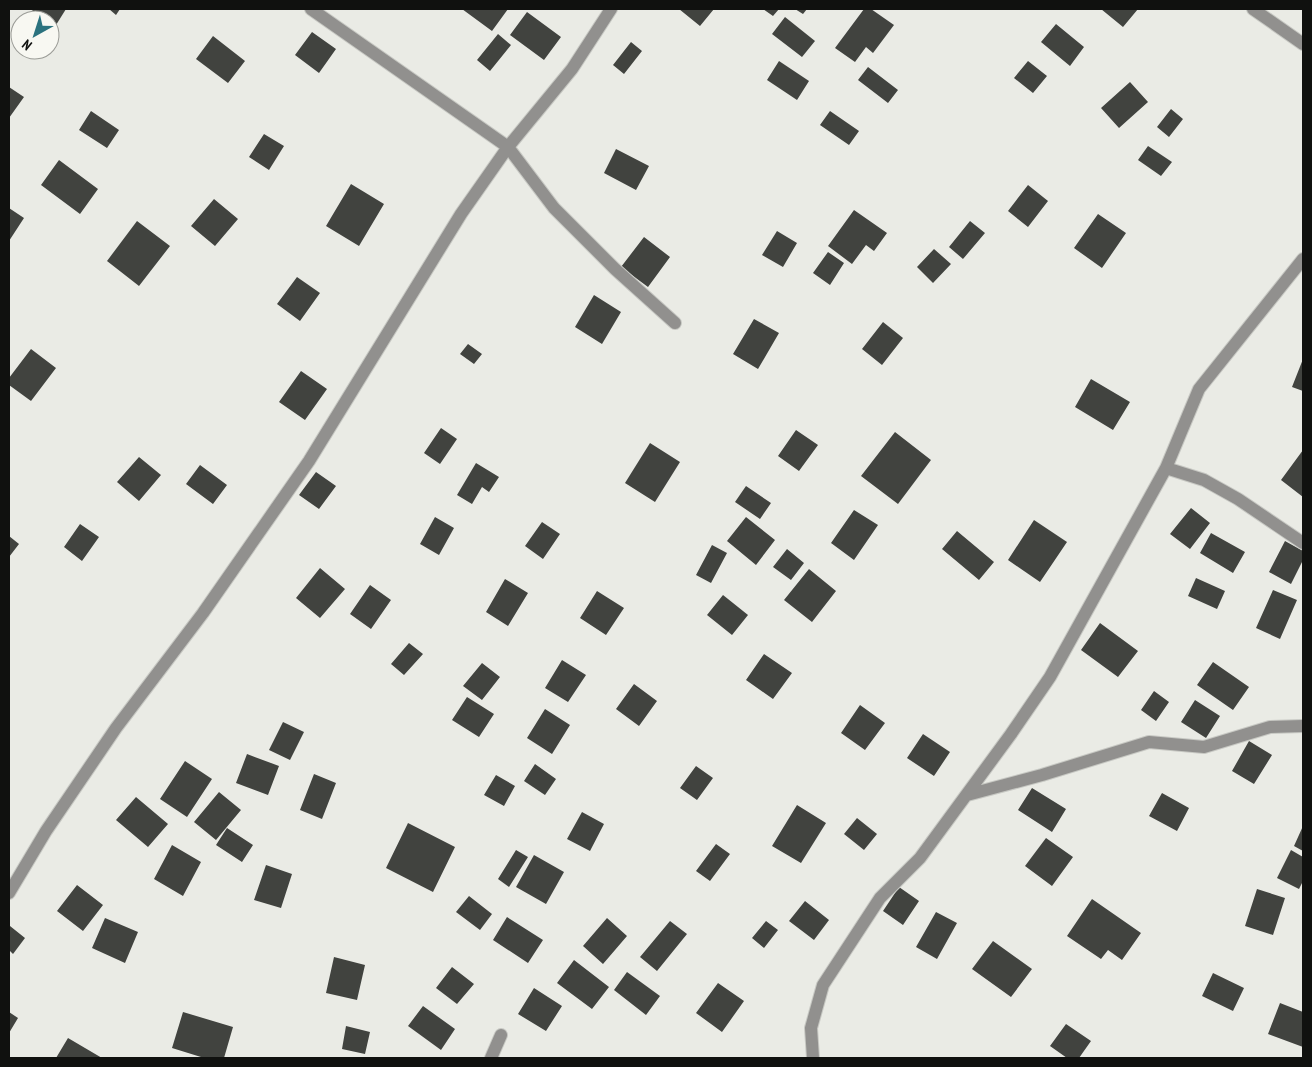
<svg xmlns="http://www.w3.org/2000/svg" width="1312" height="1067" font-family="'PT Sans Narrow',sans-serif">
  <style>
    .building { fill: #41433f }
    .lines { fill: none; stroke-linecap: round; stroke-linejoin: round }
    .minor-casing { stroke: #c7c8c3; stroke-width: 14 }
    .minor { stroke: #91908e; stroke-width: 12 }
  </style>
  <rect width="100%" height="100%" fill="#eaebe5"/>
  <path class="building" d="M30,9H66L56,25Z
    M109,9H120L116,15Z
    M462,9H508L492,31Z
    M679,9H714L700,26Z
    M763,9H779L773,16Z
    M795,9H807L803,14Z
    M864,9H871L894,25L873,53L866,47L855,62L835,48Z
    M1101,9H1138L1123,27Z
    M527,12L561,37L544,60L510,35Z
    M785,17L815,41L802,57L772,34Z
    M1056,24L1084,47L1070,66L1041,42Z
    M312,32L336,49L319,73L295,55Z
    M498,34L511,45L490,71L477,60Z
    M213,36L245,61L228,83L196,59Z
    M631,42L642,51L624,74L613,65Z
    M779,61L809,81L797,100L767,80Z
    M1028,61L1047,76L1033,93L1014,78Z
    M868,67L898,90L888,103L858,80Z
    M1130,82L1148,102L1119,128L1101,108Z
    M9,87L24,97L9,118Z
    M1171,109L1183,119L1169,137L1157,127Z
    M91,111L119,130L107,148L79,130Z
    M830,111L859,131L849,145L820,125Z
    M264,134L284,146L269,170L249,157Z
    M1148,146L1172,162L1161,176L1138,160Z
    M616,149L649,166L636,190L604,173Z
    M59,160L98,189L80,214L41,185Z
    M351,184L384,204L359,246L326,226Z
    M1028,185L1048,201L1028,227L1008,211Z
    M214,199L238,219L215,246L191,226Z
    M9,208L24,218L9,241Z
    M854,210L887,233L874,251L866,245L852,264L828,246Z
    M1098,214L1126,233L1102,268L1074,248Z
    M137,221L170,246L139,286L107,261Z
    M970,221L985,233L963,259L949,247Z
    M777,231L797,243L783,267L762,255Z
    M644,237L670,257L648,287L621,267Z
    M934,249L951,264L933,283L917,267Z
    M828,252L844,263L830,285L813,273Z
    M297,277L320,293L300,321L277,304Z
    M594,295L621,312L602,344L575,327Z
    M754,319L779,333L758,369L733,354Z
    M883,322L903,338L882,365L862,349Z
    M468,344L482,354L474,364L460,354Z
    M31,349L56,368L31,401L9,385V378Z
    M1303,359V391L1292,387Z
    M301,371L327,389L305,420L279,402Z
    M1091,379L1130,402L1113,430L1075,407Z
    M441,428L457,439L440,464L424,453Z
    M796,430L818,445L799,471L778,456Z
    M895,432L931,460L898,504L861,476Z
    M650,443L680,462L655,502L625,483Z
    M1303,450V497L1281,480Z
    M139,457L161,475L139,501L117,482Z
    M476,463L499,477L489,492L482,487L472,504L457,495Z
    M200,465L227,485L213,504L186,484Z
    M316,472L336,486L319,509L299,495Z
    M746,486L771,503L760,519L735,502Z
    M1191,508L1210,523L1190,549L1170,534Z
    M854,510L878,525L854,560L831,543Z
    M435,517L454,528L439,555L420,544Z
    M746,517L775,540L756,565L727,541Z
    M1034,520L1067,542L1040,582L1008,560Z
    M542,522L560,534L543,559L525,546Z
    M80,524L99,537L82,561L64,547Z
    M957,531L994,562L979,580L942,549Z
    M1211,533L1245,552L1233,573L1200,553Z
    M9,536L19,544L9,557Z
    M1285,541L1303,551V560L1291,584L1269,572Z
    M712,545L727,553L711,583L696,575Z
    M787,549L804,563L791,580L773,567Z
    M320,568L345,589L320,618L296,598Z
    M809,569L836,591L812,622L784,600Z
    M1196,578L1225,591L1217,609L1188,596Z
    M505,579L528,593L508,626L486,612Z
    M370,585L391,600L371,629L350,614Z
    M1273,590L1297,600L1280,639L1256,628Z
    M597,591L624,608L606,635L580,618Z
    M723,595L748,615L732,635L707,615Z
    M1100,623L1138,651L1118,677L1081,650Z
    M409,643L423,654L404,675L391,664Z
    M764,654L792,673L773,699L746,680Z
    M562,660L586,675L568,702L545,688Z
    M1213,662L1249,687L1233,710L1197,685Z
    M482,663L500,677L482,700L463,686Z
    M634,684L657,701L639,726L616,709Z
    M1154,691L1169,702L1156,721L1141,710Z
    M467,697L494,714L479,737L452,720Z
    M1195,700L1220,716L1206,738L1181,722Z
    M860,705L885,723L865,750L841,733Z
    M545,709L570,725L552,754L527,738Z
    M283,722L304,732L290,760L269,750Z
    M923,734L950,752L934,776L907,758Z
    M1249,741L1272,755L1254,784L1232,771Z
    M247,754L279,766L268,795L236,783Z
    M185,761L212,779L187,817L160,799Z
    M535,764L556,779L545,795L524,781Z
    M696,766L713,778L697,800L680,788Z
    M314,774L336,783L322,819L300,810Z
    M496,775L515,786L504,806L484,795Z
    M1032,788L1066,809L1052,832L1018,810Z
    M219,792L241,810L216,840L194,822Z
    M1162,793L1189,808L1177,831L1149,816Z
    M136,797L168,824L148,847L116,820Z
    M797,805L826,823L801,863L772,846Z
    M582,812L604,824L590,851L567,839Z
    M857,818L877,834L864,850L844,834Z
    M408,823L455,847L433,892L386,868Z
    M1303,826V851L1294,846Z
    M227,828L253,845L242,862L216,845Z
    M1046,838L1073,857L1052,886L1025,866Z
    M716,844L730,854L710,881L696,871Z
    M172,845L201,862L183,896L154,879Z
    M516,850L528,857L509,887L498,879Z
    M1291,850L1303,857V881L1299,889L1277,878Z
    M534,855L564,872L546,904L516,887Z
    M266,865L292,874L281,908L254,900Z
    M77,885L103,905L83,931L57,911Z
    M899,887L919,901L903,925L883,911Z
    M1257,889L1285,898L1273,935L1245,926Z
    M469,896L492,914L480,930L456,912Z
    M1092,899L1141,933L1122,960L1108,950L1101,959L1067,936Z
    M805,901L829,920L814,940L789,921Z
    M936,912L957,923L937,959L916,947Z
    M507,917L543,940L528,963L493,940Z
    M105,918L138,932L125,963L92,948Z
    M607,918L627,936L603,964L583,946Z
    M670,921L687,934L657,971L640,957Z
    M766,921L778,930L764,948L752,938Z
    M10,926L25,938L13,954L9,950Z
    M993,941L1032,969L1011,997L972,969Z
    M334,957L365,965L357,1000L326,993Z
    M574,960L609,987L592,1009L557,983Z
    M452,967L474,984L457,1004L436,988Z
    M627,972L660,996L646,1015L614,990Z
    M1213,973L1244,988L1233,1011L1202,996Z
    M718,983L744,1001L722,1032L696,1013Z
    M534,988L562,1006L546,1031L518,1014Z
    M1280,1003L1303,1012V1047L1268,1034Z
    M423,1006L455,1029L441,1050L408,1026Z
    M9,1012L18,1018L9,1033Z
    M183,1012L233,1027L224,1058H200L201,1057L172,1048Z
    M1066,1024L1091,1041L1079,1058H1067L1050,1046Z
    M346,1026L370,1032L365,1054L342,1049Z
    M68,1038L102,1058H56Z"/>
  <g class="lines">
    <g class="minor-casing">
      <path id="minor" d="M311,9L508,147L554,208L615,269L675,323
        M1253,9L1303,44
        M1303,259L1199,389L1166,468L1204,480L1238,499L1303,543
        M967,795L1042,775L1149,742L1204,747L1270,727L1303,726
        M9,893L46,831L116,728L203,613L309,461L461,214L508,147L572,69L611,9
        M491,1058L501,1035
        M813,1058L811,1028L823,985L880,898L920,858L1011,734L1050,677L1166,468"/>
    </g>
    <use href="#minor" class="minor"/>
  </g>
  <rect width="1312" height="1067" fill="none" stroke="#10110f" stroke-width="20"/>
  <g transform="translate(35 35) rotate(219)"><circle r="24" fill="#f8f8f2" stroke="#9b9c97"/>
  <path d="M0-4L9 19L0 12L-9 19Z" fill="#2b727e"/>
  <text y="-8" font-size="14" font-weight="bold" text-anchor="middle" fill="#10110f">N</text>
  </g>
</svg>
